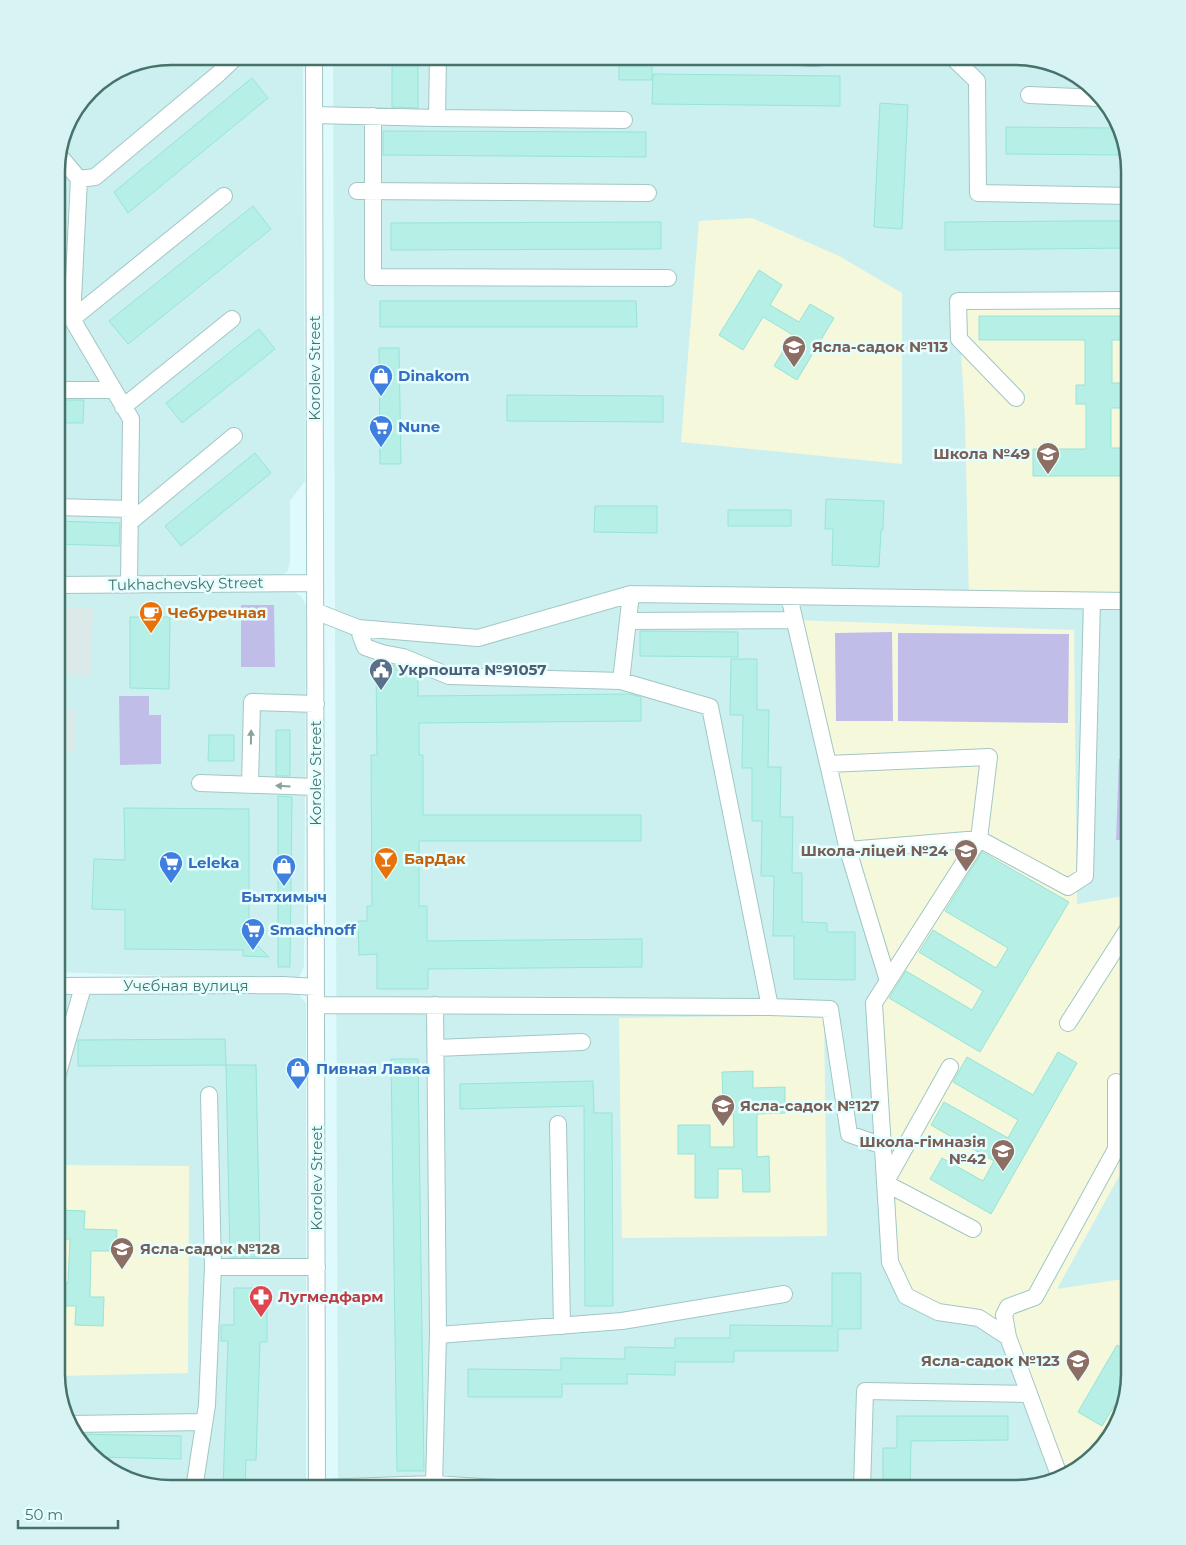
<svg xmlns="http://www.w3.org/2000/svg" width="1186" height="1545" font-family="Montserrat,sans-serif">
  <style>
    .residential { fill: #ccf0f0 }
    .industrial { fill: #dbeae9 }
    .education { fill: #f6f8dc }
    .green { fill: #c0bee9 }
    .building { fill: #b5efe6; stroke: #97e4d7 }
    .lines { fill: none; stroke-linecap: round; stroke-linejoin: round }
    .minor-casing { stroke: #a1c7c4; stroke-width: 18 }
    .minor { stroke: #fff; stroke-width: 16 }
    .oneway { fill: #87a39e }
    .labels { text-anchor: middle; stroke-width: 5; stroke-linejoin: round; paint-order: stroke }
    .education-label { font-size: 15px; font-weight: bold; fill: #785e54; stroke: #e5feff; text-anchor: end }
    .street-label { font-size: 15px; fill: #47726a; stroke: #e5feff }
    .shop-label { font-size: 15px; font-weight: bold; fill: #366cbe; stroke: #e5feff; text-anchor: start }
    .food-label { font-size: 15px; font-weight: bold; fill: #c56008; stroke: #e5feff; text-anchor: start }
    .service-label { font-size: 15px; font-weight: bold; fill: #4e5e75; stroke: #e5feff; text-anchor: start }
    .health-label { font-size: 15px; font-weight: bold; fill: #be3a42; stroke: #e5feff; text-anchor: start }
    .rim { fill: none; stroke: #47726a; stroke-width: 2.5 }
  </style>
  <rect width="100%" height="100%" fill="#dffafc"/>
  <path class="residential" d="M171,56H303L305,481L290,501V563L287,572L277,577L56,578L57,163L68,120L95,85L127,65Z
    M333,56H1023L1073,72L1111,107L1130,171V1375L1115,1431L1079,1470L1016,1489H338Z
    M291,590L301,596L306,605L304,967L299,977L288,980L56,972V591Z
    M291,990L300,996L306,1003V1489H170L114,1474L75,1438L56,1374V991Z"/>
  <path class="industrial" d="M56,607L93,608L91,675L56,674Z
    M56,710H76V751H56Z
    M56,822H64L65,924H56Z"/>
  <path class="education" d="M752,218L839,256L902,293V464L681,442L699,221Z
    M1130,300V601L969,598L965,419L958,301Z
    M794,620L1074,630L1077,904L1130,895V1160H1128L1107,1198L1057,1289L1130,1278V1375L1115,1431L1079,1470L1069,1473L1008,1337L906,1296L890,1262L874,1003L888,981Z
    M824,1015L827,1236L622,1238L619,1018Z
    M56,1165L189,1166L188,1373L57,1376Z"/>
  <path class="green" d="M241,605H274L275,667H241Z
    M892,632L893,721H836L835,633Z
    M898,633L1069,634L1068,723L898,721Z
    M119,696H149V715H161V764L120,765Z
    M1119,759H1130V840H1116Z"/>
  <path class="building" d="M392,56H418V108L392,107Z
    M619,56H652V80H619Z
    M653,74L840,76V106L652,104Z
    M252,78L268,98L128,213L114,192Z
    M880,103L908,105L902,229L874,227Z
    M1006,127L1117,128L1125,155L1006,154Z
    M383,131L646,132V157L383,155Z
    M253,206L271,229L128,344L109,321Z
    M1073,221H1130V248L945,250V222Z
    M661,222V249L391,250V223Z
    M759,270L782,285L770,305L799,322L810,304L834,318L797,380L774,366L793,335L763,317L743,350L719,335Z
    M380,301H636L637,327H380Z
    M979,316H1130V340H1112V383H1130V408H1111V448H1130V476H1033V449H1086V404H1076V385H1085V340H979Z
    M259,329L275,349L182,423L166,403Z
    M379,348H399L401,464H380Z
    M507,395L663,396V422L507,421Z
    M56,400H84L83,423H56Z
    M255,453L271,473L181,546L165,526Z
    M826,499L884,501L883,530H881L879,567L832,565L833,529H825Z
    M595,506H657V533L594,532Z
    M728,510H791V526H728Z
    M56,521L120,523L119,546L56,544Z
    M130,617H170L169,689L130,688Z
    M640,631L738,632V657L640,656Z
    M731,659H757V710H769L768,767H781L780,817H793L792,873H802V922L827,923V932H855V980L794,979V936H773L774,876H761L762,821H752V768H742L743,715H730Z
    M376,662L396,666V670H408L418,674V696L630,694L641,697V721L419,723V755H423V815H641V841H419V906H427V941L642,939V967L428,969V989H377V954L359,955L358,921H367V906H372L371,755H377Z
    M276,730H290V776H276Z
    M209,735H234V761H208Z
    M278,796L292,797L290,967H278Z
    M124,808L249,809V946H258L269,957L243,956V950L125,949V910L92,909L94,859L125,860Z
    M982,852L1069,902L980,1052L889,998L906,971L972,1010L983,991L919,952L933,930L996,968L1008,948L945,911Z
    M225,1039L226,1065L78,1066V1040Z
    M1058,1052L1077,1063L991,1214L930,1179L942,1158L983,1181L994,1161L931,1125L944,1102L1008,1138L1018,1120L953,1082L967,1057L1033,1095Z
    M391,1059H418L424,1471H397Z
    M226,1065H256L260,1257H230Z
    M753,1071V1088L785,1087V1113L757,1114V1157L769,1156L770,1192H743L742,1169H718V1198H695V1154H678V1125H710V1147H734L733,1103H723L722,1072Z
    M593,1081L594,1113H612L613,1306H585L584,1106L460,1109V1084Z
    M59,1210L85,1211L84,1229L117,1230L116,1251H91L90,1297H104L103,1326L75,1325L76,1306H56V1283H68L70,1239H58Z
    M832,1273H861V1329H838V1351H734V1362H675V1375L627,1374V1384H562V1397H468V1369L561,1370V1358L625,1359V1347L675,1348V1338H730V1325L832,1326Z
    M234,1288H267V1342H260L256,1460H246L245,1489H223L228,1341H221V1325H234Z
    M1117,1345L1130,1352V1375L1124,1396L1121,1395L1102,1426L1078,1412Z
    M897,1416H1008V1440L911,1441L910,1489H883V1448H897Z
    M74,1434L181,1436V1459L96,1457L75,1438Z"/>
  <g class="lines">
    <g class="minor-casing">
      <path id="minor" d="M314,56L317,1489
        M438,56L437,118L624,120
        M781,56L814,58L832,56
        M951,56L977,81L978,193L1130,196
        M1029,95L1100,98
        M314,115L437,118
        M373,116V277L668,278
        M59,155L79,179L72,319L131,419L129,584
        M79,179L95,177L217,75L236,57
        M357,191L648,193
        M72,319L224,196
        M56,390H113
        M1016,398L959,339L958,301L1130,300
        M123,407L232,319
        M56,507L130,509
        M130,522L234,436
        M56,585L315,583
        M789,596L848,850L979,839L989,757L828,764
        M315,611L358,628L478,638L631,594L1130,601
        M628,621L794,620
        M621,681L631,594
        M200,783L316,787
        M250,785L252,702L316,704
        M848,850L888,981
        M56,986L283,985L316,987
        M316,1005L770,1007L710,707L621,681L449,676L403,657L382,653L365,647L358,628
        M770,1007L830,1009L849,1134L883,1146
        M1068,1023L1130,926
        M436,1048L582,1042
        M950,1067L885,1183L973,1229
        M56,1080L83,987
        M209,1095L213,1267H317
        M558,1124L562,1326
        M438,1335L622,1321L784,1294
        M1008,1337L1004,1315L1008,1307L1035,1297L1116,1149V1082
        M71,1424L204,1422
        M1059,1475L1008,1337L979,1318L938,1312L906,1296L890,1262L874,1003L979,839L1068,887L1085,876L1092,601
        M434,1484L513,1489
        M317,1488L434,1484L438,1335L435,1005
        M194,1489L207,1405L213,1267
        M862,1489L865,1391L1029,1394"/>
    </g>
    <use href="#minor" class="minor"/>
  </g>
  <defs><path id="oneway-solid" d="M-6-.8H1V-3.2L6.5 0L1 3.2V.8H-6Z" transform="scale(1.25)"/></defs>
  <g class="oneway">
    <use href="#oneway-solid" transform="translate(251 737) rotate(-89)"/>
    <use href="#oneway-solid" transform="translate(283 786) rotate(-177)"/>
  </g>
  <defs>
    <g id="school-pin" transform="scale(1.25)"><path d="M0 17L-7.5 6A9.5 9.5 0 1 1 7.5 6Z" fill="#8d6e63" stroke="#e5feff"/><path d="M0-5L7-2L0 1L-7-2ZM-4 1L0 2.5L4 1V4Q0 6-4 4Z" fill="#fff"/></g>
    <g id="shop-pin" transform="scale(1.25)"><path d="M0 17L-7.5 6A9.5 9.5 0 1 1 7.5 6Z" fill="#3f7fe0" stroke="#e5feff"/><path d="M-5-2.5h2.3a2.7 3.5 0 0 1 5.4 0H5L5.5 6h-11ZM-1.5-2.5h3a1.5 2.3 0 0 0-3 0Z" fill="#fff"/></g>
    <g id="supermarket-pin" transform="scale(1.25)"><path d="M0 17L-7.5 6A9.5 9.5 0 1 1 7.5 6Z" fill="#3f7fe0" stroke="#e5feff"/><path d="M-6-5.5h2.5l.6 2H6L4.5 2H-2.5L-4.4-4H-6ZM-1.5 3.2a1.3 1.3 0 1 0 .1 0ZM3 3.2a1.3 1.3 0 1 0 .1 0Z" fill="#fff"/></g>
    <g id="cafe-pin" transform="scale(1.25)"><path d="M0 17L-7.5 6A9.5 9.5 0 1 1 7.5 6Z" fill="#e8710a" stroke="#e5feff"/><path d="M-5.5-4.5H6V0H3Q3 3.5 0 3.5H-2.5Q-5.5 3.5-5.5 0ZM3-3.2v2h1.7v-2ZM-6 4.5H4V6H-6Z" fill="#fff"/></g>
    <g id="civic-pin" transform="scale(1.25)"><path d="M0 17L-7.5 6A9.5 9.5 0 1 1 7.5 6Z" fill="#5c6f8a" stroke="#e5feff"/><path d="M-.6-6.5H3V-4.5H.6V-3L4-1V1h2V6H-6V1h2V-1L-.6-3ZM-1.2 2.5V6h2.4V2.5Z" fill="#fff"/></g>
    <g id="bar-pin" transform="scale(1.25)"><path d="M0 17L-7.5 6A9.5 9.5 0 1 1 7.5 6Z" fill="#e8710a" stroke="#e5feff"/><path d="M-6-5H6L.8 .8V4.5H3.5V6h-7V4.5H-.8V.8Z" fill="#fff"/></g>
    <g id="pharmacy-pin" transform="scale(1.25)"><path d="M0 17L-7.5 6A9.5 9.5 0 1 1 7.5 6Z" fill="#e0444e" stroke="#e5feff"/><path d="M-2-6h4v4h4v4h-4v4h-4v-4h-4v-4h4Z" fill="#fff"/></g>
  </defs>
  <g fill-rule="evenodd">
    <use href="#school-pin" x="794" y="347"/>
    <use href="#shop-pin" x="381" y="376"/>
    <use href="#supermarket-pin" x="381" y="427"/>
    <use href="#school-pin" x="1048" y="454"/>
    <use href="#cafe-pin" x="151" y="613"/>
    <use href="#civic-pin" x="381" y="670"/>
    <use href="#school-pin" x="966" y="851"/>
    <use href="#bar-pin" x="386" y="859"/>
    <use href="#supermarket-pin" x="171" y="863"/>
    <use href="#shop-pin" x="284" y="866"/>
    <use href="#supermarket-pin" x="253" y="930"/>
    <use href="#shop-pin" x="298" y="1069"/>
    <use href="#school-pin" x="723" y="1106"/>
    <use href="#school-pin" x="1003" y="1151"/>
    <use href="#school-pin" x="122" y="1249"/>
    <use href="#pharmacy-pin" x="261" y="1297"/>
    <use href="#school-pin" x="1078" y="1361"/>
  </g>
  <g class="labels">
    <g class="education-label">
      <text x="812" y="352" text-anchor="start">Ясла-садок №113</text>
      <text x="1030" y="459">Школа №49</text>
      <text x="948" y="856">Школа-ліцей №24</text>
      <text x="740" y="1111" text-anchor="start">Ясла-садок №127</text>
      <text x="986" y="1147">Школа-гімназія<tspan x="986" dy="17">№42</tspan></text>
      <text x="140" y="1254" text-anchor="start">Ясла-садок №128</text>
      <text x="1060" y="1366">Ясла-садок №123</text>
    </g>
    <g class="street-label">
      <text transform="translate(315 368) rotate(-90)" y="5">Korolev Street</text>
      <text transform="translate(186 584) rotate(-1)" y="5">Tukhachevsky Street</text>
      <text transform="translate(316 773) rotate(-90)" y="5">Korolev Street</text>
      <text x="186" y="991">Учєбная вулиця</text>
      <text transform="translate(317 1178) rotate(-90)" y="5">Korolev Street</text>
    </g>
    <g class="shop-label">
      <text x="398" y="381">Dinakom</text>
      <text x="398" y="432">Nune</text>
      <text x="188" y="868">Leleka</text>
      <text x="284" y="902" text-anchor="middle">Бытхимыч</text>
      <text x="270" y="935">Smachnoff</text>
      <text x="316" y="1074">Пивная Лавка</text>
    </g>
    <g class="food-label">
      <text x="168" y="618">Чебуречная</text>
      <text x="404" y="864">БарДак</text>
    </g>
    <g class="service-label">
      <text x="398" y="675">Укрпошта №91057</text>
    </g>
    <g class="health-label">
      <text x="278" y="1302">Лугмедфарм</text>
    </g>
  </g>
  <path d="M0 0H1186V1545H0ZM171 65H1015A106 106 0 0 1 1121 171V1374A106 106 0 0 1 1015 1480H171A106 106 0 0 1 65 1374V171A106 106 0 0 1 171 65Z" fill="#d8f3f3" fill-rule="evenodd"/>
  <path class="rim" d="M171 65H1015A106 106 0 0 1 1121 171V1374A106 106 0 0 1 1015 1480H171A106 106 0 0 1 65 1374V171A106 106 0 0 1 171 65Z"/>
  <path d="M18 1520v8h100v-8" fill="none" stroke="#47726a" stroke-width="2.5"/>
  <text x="25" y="1520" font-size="15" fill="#47726a" stroke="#e5feff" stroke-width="4" paint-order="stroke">50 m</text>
</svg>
